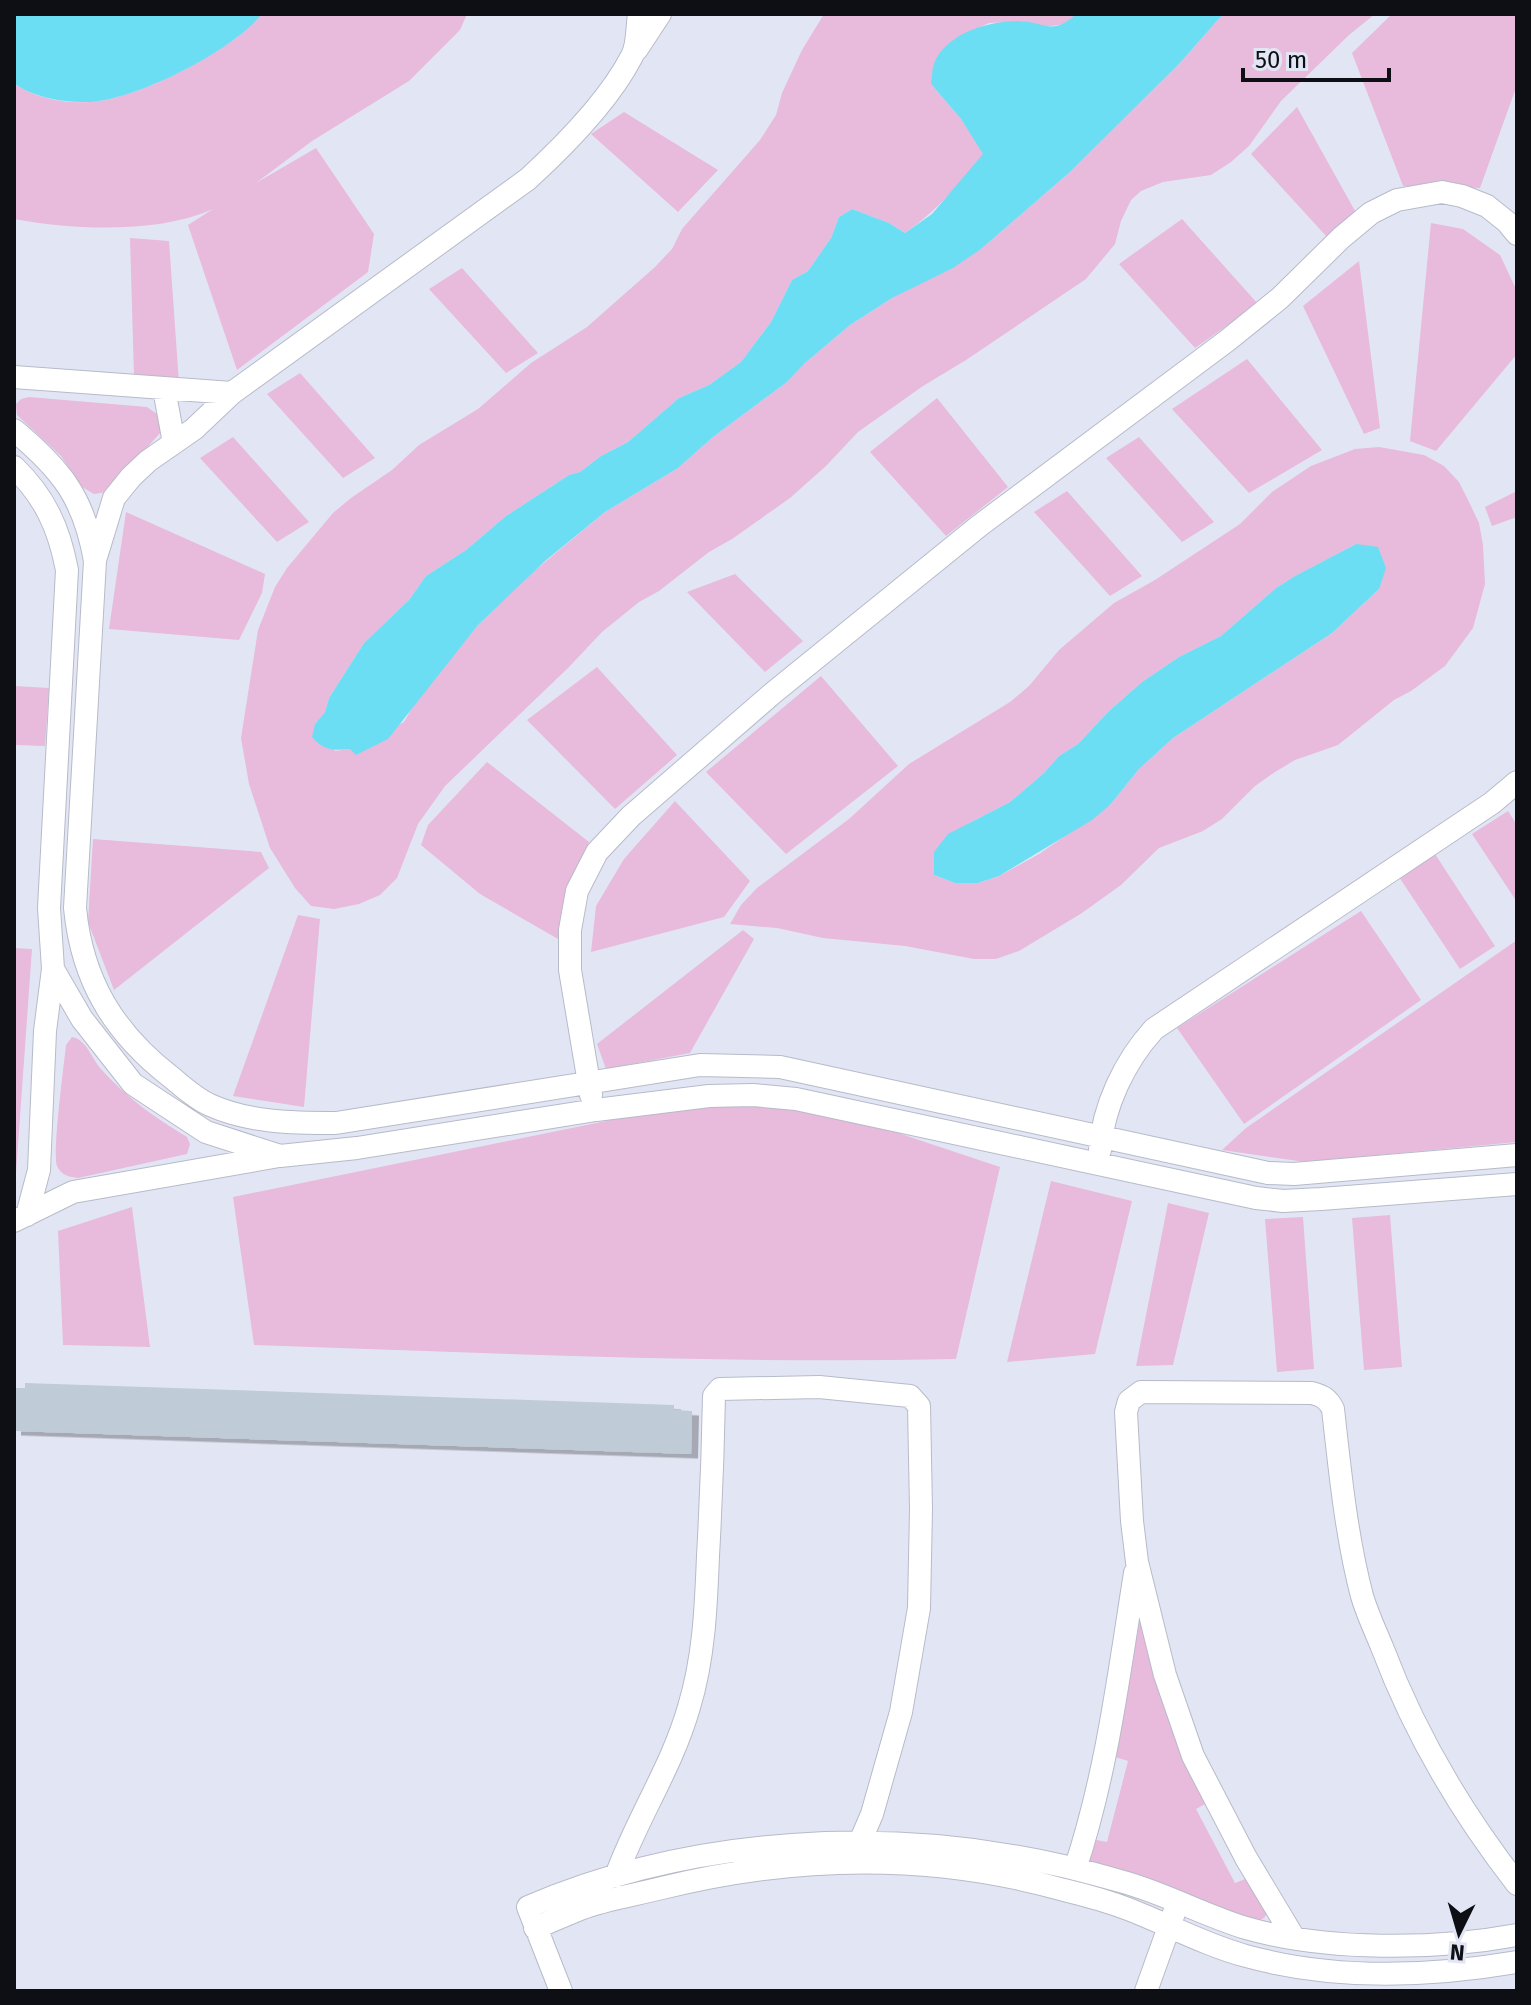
<svg xmlns="http://www.w3.org/2000/svg" width="1531" height="2005" font-family="'Fira Sans',sans-serif">
  <style>
    .green { fill: #e8badc; fill-rule: evenodd }
    .water { fill: #6cdef3 }
    .building { fill: #bfcbd6; filter: url(#shadow) }
    .lines { fill: none; stroke-linecap: round; stroke-linejoin: round }
    .minor-casing { stroke: #b7bbc9; stroke-width: 24 }
    .minor { stroke: #fff; stroke-width: 22 }
  </style>
  <defs>
    <filter id="shadow"><feDropShadow dx="7" dy="4.5" stdDeviation="0" flood-color="#0004"/></filter>
  </defs>
  <rect width="100%" height="100%" fill="#e2e6f4"/>
  <path class="green" d="M262,14H467L460,30L409,81L312,141L256,183L316,148L374,234L368,272L237,370L188,225L213,209C157,234 74,230 14,219V83C33,98 66,104 90,102C139,99 231,51 262,14Z
    M824,14H1076L1066,24L1043,27L1022,21L989,23L969,32L949,44L931,84L961,119L984,154C959,184 937,211 905,233L889,223L852,209L839,217L831,238L808,271L792,280L771,322L741,362L709,385L679,398L628,442L601,456L580,472L569,475L506,516L466,550L426,576L409,600L364,643L329,698L325,712L315,724L335,751L350,749L404,722L415,703L478,625L528,576L605,512L678,468L713,437L787,382L805,363L850,325L892,298L981,249L1070,172L1179,64L1223,14H1375L1349,35L1281,101L1249,146L1231,162L1211,175L1163,182L1141,191L1131,200L1121,221L1115,244L1086,279L966,360L923,386L858,432L826,466L790,498L732,539L709,552L659,591L639,602L602,632L569,667L445,786L418,824L397,878L380,895L359,904L334,909L311,906L295,888L270,848L249,784L241,738L258,630L275,587L287,568L333,513L351,498L392,470L419,445L478,409L531,363L587,327L655,267L672,249L682,229L760,140L776,115L782,93L802,50Z
    M1392,14H1517V85L1480,188L1403,186L1352,53Z
    M1297,107L1359,218L1327,237L1251,154Z
    M624,112L718,170L678,212L591,134Z
    M1182,219L1258,304L1195,348L1119,264Z
    M1431,223L1463,229L1500,255L1517,291V354L1436,451L1410,441Z
    M130,238L169,241L179,383L134,376Z
    M1359,261L1380,428L1364,434L1303,306Z
    M462,268L538,353L506,373L429,289Z
    M1247,359L1322,450L1249,493L1172,409Z
    M300,373L375,458L343,478L267,394Z
    M29,397L147,407L157,414L161,432L107,492L94,494L82,487L61,456L17,415L16,404L21,399Z
    M937,398L1008,487L946,536L870,452Z
    M233,437L309,522L277,542L200,458Z
    M1139,437L1214,522L1182,542L1106,458Z
    M1379,447L1424,455L1444,466L1459,482L1469,502L1479,523L1483,545L1485,584L1473,628L1445,666L1411,691L1394,700L1338,745L1295,760L1275,772L1255,786L1222,819L1203,831L1159,848L1121,885L1082,913L1019,951L996,959H974L905,946L823,938L777,928L730,924L741,905L757,888L849,819L909,764L1010,702L1029,686L1059,650L1114,603L1155,580L1240,524L1272,492L1311,466L1355,449ZM1356,544L1379,589L1332,633L1173,738L1139,769L1110,805L1039,854L999,876L978,883H955L934,875L969,823L1010,802L1044,773L1059,756L1078,744L1108,712L1142,682L1179,657L1221,636L1276,588L1295,576Z
    M1067,491L1142,576L1110,596L1034,512Z
    M1517,491V517L1492,526L1485,507Z
    M126,512L265,574L262,593L239,640L109,629Z
    M735,574L803,641L765,672L687,592Z
    M597,667L677,755L615,809L527,720Z
    M821,676L898,766L786,854L706,772Z
    M14,686L49,688L45,746L14,745Z
    M487,762L589,842L558,939L480,894L421,845L428,825Z
    M675,801L750,881L724,917L591,952L596,906L624,859Z
    M1508,811L1517,825V902L1472,834Z
    M93,839L261,852L269,868L114,990L88,922Z
    M1435,854L1495,946L1460,969L1399,877Z
    M1361,911L1421,1000L1244,1124L1177,1028Z
    M298,915L320,919L304,1107L233,1096Z
    M743,930L754,939L690,1053L606,1069L597,1044Z
    M1517,940V1142L1305,1162L1222,1150L1246,1128Z
    M14,948L32,949L14,1201Z
    M72,1037C86,1039 92,1059 101,1069C126,1097 155,1118 187,1137L190,1144L187,1154L78,1178C69,1177 61,1175 57,1166C52,1154 64,1064 66,1045Z
    M779,1104L871,1124L1000,1167L956,1359C722,1364 488,1353 254,1345L233,1197L616,1119L706,1105Z
    M1051,1181L1132,1201L1095,1354L1007,1362Z
    M1168,1203L1209,1213L1173,1365L1136,1366Z
    M132,1207L150,1347L63,1345L58,1231Z
    M1390,1215L1402,1367L1364,1370L1352,1218Z
    M1303,1217L1314,1369L1277,1372L1265,1219Z
    M1139,1623H1146L1209,1802L1196,1809L1235,1883L1248,1878L1268,1912L1264,1918L1258,1921L1087,1861L1091,1839L1107,1842L1128,1761L1115,1757Z"/>
  <path class="water" d="M14,14H262C232,51 138,99 90,102C66,103 33,98 14,83Z
    M1076,14H1223L1179,64L1070,172L981,249L953,268L892,298L850,325L805,363L787,382L713,437L678,468L605,512L545,561L478,625L388,739L356,755L350,749C333,751 323,750 312,737L315,724L325,712L329,698L364,643L409,600L426,576L466,550L506,516L569,475L580,472L601,456L628,442L679,398L709,385L741,362L771,322L792,280L808,271L831,238L839,217L852,209L889,223L905,233L932,214L983,154L961,119L931,84C932,76 932,66 936,59C951,32 989,21 1018,21C1044,21 1052,37 1076,14Z
    M1356,544L1378,547L1386,568L1379,589L1332,633L1173,738L1139,769L1110,805L1092,820L999,876L978,883H955L934,875V852L948,834L1010,802L1044,773L1059,756L1078,744L1108,712L1142,682L1179,657L1221,636L1276,588L1295,576Z"/>
  <path class="building" d="M25,1383L674,1405V1410L692,1411L691,1454L14,1431V1388H25Z"/>
  <g class="lines">
    <g class="minor-casing">
      <path id="minor" d="M637,49L660,14
        M14,377L232,393
        M164,389L174,443
        M14,430C62,470 84,498 95,561L75,908C82,980 113,1032 171,1077C183,1087 196,1099 210,1105C250,1123 294,1123 336,1123L700,1065L780,1067L1268,1173L1294,1174L1517,1155
        M14,467C45,497 59,528 67,570L49,908L53,969L82,1019L133,1084L206,1132L280,1156L357,1148L596,1110L709,1096L753,1095L796,1099L1256,1198L1283,1201L1321,1199L1517,1184
        M96,557L114,498L131,477L148,461L194,429L232,393L528,179C564,146 610,99 632,56C638,45 637,27 639,14
        M591,1095L570,970V930L577,891L597,852L631,816L773,693L979,526L1228,340L1280,298L1341,238L1371,213L1397,200L1442,192L1462,196L1487,206L1507,222L1517,234
        M1100,1150C1103,1106 1125,1061 1154,1029L1492,803L1517,782
        M27,1215L39,1170L45,1031L53,969
        M14,1221L73,1192L279,1156
        M1075,1869C1107,1773 1119,1673 1135,1573
        M616,1876C637,1818 672,1767 689,1707C704,1658 706,1607 708,1556C711,1502 713,1449 714,1396L720,1389L819,1387L910,1396L919,1406L921,1509L919,1608L901,1712L872,1814L860,1842V1861
        M535,1928C550,1922 565,1915 580,1909C606,1899 635,1895 662,1888C796,1855 930,1852 1064,1890C1085,1895 1107,1901 1128,1909C1167,1924 1205,1945 1246,1956C1333,1980 1429,1977 1517,1962
        M1294,1938L1246,1858L1193,1756L1165,1675L1137,1562L1132,1521L1126,1412L1129,1401L1141,1392L1312,1393C1323,1396 1328,1399 1333,1409C1340,1471 1346,1535 1362,1596C1367,1613 1375,1630 1382,1647C1414,1732 1461,1812 1517,1884
        M561,1991L528,1907C693,1836 889,1826 1063,1866C1084,1871 1106,1877 1127,1883C1168,1895 1206,1916 1246,1928C1326,1951 1436,1950 1517,1935
        M1146,1991L1174,1913"/>
    </g>
    <use href="#minor" class="minor"/>
  </g>
  <rect width="1531" height="2005" fill="none" stroke="#0e0f14" stroke-width="32"/>
  <g transform="translate(1459 1933) rotate(185)" stroke="#e2e6f4" stroke-width="6" paint-order="stroke">
  <path d="M0-6L14 30L0 20L-14 30Z" fill="#0e0f14"/>
  <text y="-12" font-size="22" font-weight="bold" text-anchor="middle" fill="#0e0f14">N</text>
  </g>
  <path d="M1243 68v12h146v-12" fill="none" stroke="#0e0f14" stroke-width="4"/>
  <text x="1255" y="68" font-size="24" fill="#0e0f14" stroke="#e2e6f4" stroke-width="6" paint-order="stroke">50 m</text>
</svg>
